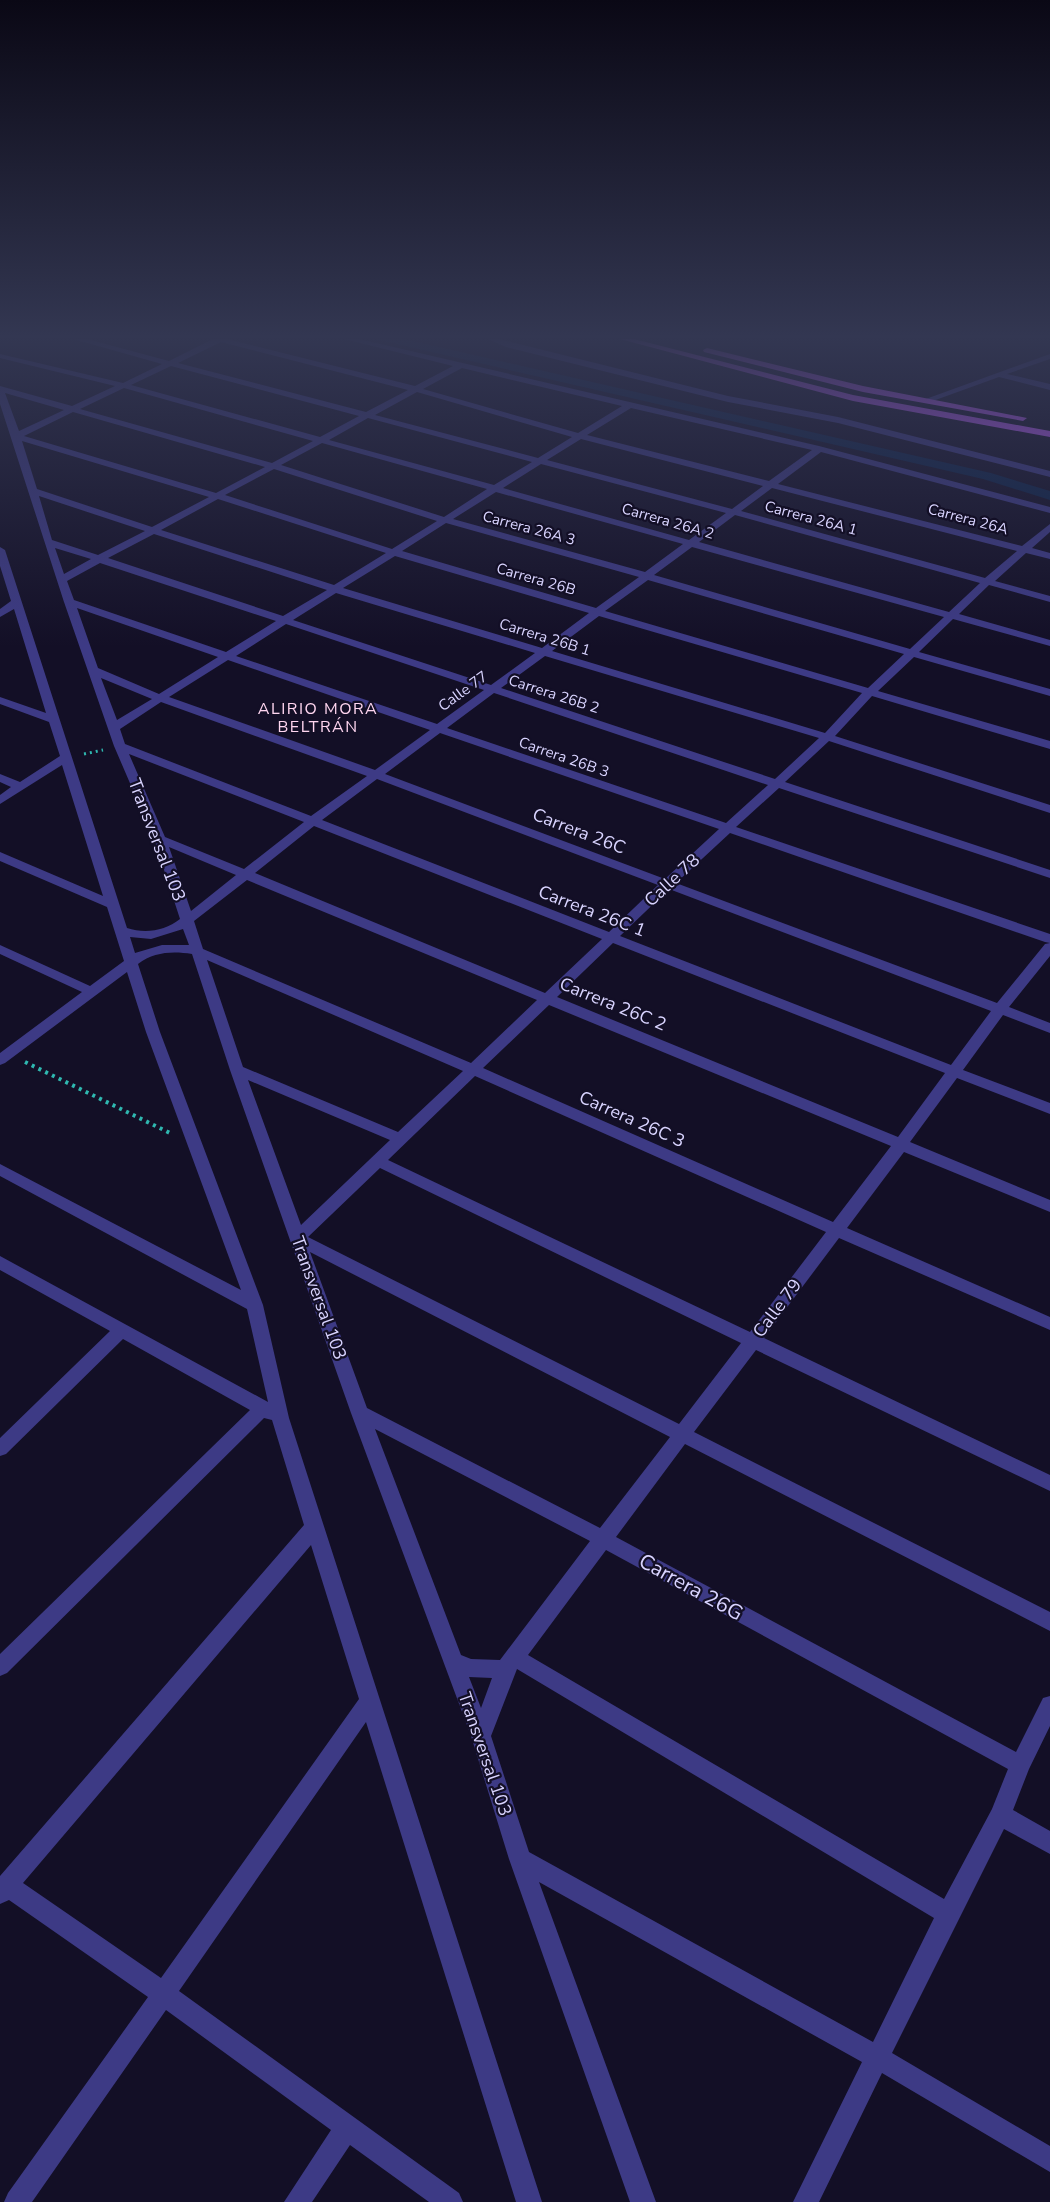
<svg xmlns="http://www.w3.org/2000/svg" width="1050" height="2202" font-family="'Nunito Sans',sans-serif">
  <style>
    .water { fill: #0c2248 }
    .lines { fill: none; stroke-linecap: round; stroke-linejoin: round }
    .path-far1 { stroke: #2fb8b0; stroke-width: 3; stroke-dasharray: 2 4; stroke-linecap: butt }
    .path { stroke: #2fb8b0; stroke-width: 4; stroke-dasharray: 3 4.5; stroke-linecap: butt }
    .minor { fill: #3d3a85; fill-rule: evenodd }
    .major { fill: #c25bff; fill-rule: evenodd }
    .labels { text-anchor: middle; stroke-width: 4.5; stroke-linejoin: round; paint-order: stroke }
    .far-street-label { font-size: 15px; fill: #d9d4ff; stroke: #130f26 }
    .far-neighbourhood-label { font-size: 16px; letter-spacing: 1.5px; fill: #ffd6f0; stroke: #130f26 }
    .street-label { font-size: 18px; fill: #d9d4ff; stroke: #130f26 }
    .near-street-label { font-size: 21px; fill: #d9d4ff; stroke: #130f26 }
  </style>
  <rect width="100%" height="100%" fill="#130f26"/>
  <path class="water" d="M375,339H404L991,473L1050,491V500L983,479Z"/>
  <g class="lines">
    <path class="path-far1" d="M84,754L103,750"/>
    <path class="path" d="M25,1062L172,1134"/>
    <path class="minor" d="M73,339H87L169,361L213,339H227L415,386L453,366L344,339H359L819,446L1050,507V513L821,452L778,484L1022,546L1050,524V532L1032,548L1050,553V559L1026,553L995,581L1050,596V602L989,585L959,614L1050,640V646L953,619L919,652L1050,689V696L914,657L878,691L1050,741V749L872,696L835,736L1050,805V813L829,741L785,782L1050,870V878L779,788L736,827L1050,934V956L1009,1007L1050,1023V1033L1003,1015L963,1070L1050,1103V1114L957,1078L910,1142L1050,1200V1212L904,1152L847,1228L1050,1317V1330L839,1238L764,1338L1050,1475V1491L756,1350L694,1432L1050,1612V1631L685,1444L616,1537L1016,1752L1043,1698L1050,1696V1726L1029,1769L1013,1810L1050,1831V1854L1004,1829L892,2053L1050,2146V2172L882,2073L819,2202H793L862,2062L539,1882L656,2202H630L509,1859L471,1736L351,1413L230,1070L192,954C172,951 154,952 138,964L160,1032L263,1305L289,1418L542,2202H516L366,1722L179,1991L459,2193L463,2202H429L350,2145L312,2202H284L331,2130L166,2010L32,2202H4L8,2193L148,1997L9,1900L0,1904V1876L304,1525L272,1420L264,1418L7,1673L0,1676V1654L250,1410L123,1339L6,1454L0,1456V1438L110,1331L0,1270V1256L268,1402L247,1309L0,1176V1164L241,1290L146,1032L127,972L5,1063L0,1065V1053L82,992L0,954V945L90,986L124,961L107,907L0,861V852L103,896L62,765L0,804V795L11,787L0,782V774L20,782L60,756L49,722L0,704V697L46,713L14,609L0,617V609L11,601L0,566V547L5,550L127,928C145,934 165,931 180,919L154,839L114,746L64,602L0,404V386L72,406L115,386L0,358V354L123,383L162,364ZM221,342L408,390L366,412L178,363ZM171,366L359,416L320,437L131,385ZM462,368L622,406L578,433L423,389ZM124,388L313,441L272,463L80,409ZM417,392L572,437L538,458L375,415ZM5,393L64,410L19,431ZM631,408L812,450L769,481L587,435ZM73,412L265,467L216,493L24,436ZM368,418L532,462L494,485L329,440ZM581,439L763,486L732,509L547,460ZM22,441L209,497L152,527L37,489ZM322,443L487,489L444,517L281,465ZM541,464L726,513L689,540L503,488ZM274,469L437,521L392,549L225,495ZM772,488L1017,551L985,578L741,511ZM496,492L683,544L645,572L453,519ZM39,496L145,531L98,555L52,540ZM218,499L386,553L334,585L161,530ZM735,515L980,583L949,612L699,542ZM446,523L639,577L596,608L402,551ZM154,534L327,590L283,616L108,558ZM692,547L944,617L910,649L654,575ZM55,548L91,559L64,574ZM395,556L589,613L542,648L343,588ZM100,563L276,621L226,652L74,600L67,581ZM648,580L904,654L868,688L605,611ZM336,593L535,653L491,685L293,620ZM77,608L218,657L159,694L98,668ZM599,616L862,693L825,733L552,651ZM286,624L484,690L437,724L236,656ZM545,656L819,738L775,779L501,688ZM228,660L430,730L375,770L169,697ZM101,678L152,699L117,720ZM494,693L768,785L726,823L447,728ZM161,702L367,776L311,816L125,744L120,729ZM440,733L719,829L665,879L385,774ZM129,754L304,822L244,869L165,837ZM377,779L658,885L609,932L322,820ZM314,826L602,939L545,993L255,873ZM730,833L1045,942L1050,943L1045,944L997,1003L676,883ZM169,847L236,875L191,911ZM247,880L537,1000L471,1063L203,949L194,921ZM669,889L991,1011L951,1065L620,936ZM183,929L189,945H162L135,953L130,937L151,939ZM613,943L945,1073L898,1137L557,997ZM207,960L463,1071L398,1132L243,1067ZM549,1005L891,1146L833,1222L483,1068ZM475,1076L826,1232L750,1332L388,1160ZM248,1080L390,1140L301,1225ZM380,1168L741,1343L679,1424L308,1237ZM310,1252L670,1437L600,1528L367,1408ZM375,1429L590,1541L500,1660L471,1659L461,1655ZM311,1545L359,1699L161,1978L23,1883ZM606,1550L1008,1769L992,1809L944,1899L528,1655ZM517,1669L934,1918L873,2042L529,1852L491,1736ZM469,1677L492,1678L481,1708Z
      M488,339H499L728,396L838,417L1050,471V477L838,423L728,402L506,347Z
      M1050,354V359L1007,374L1050,384V390L999,377L930,402L923,400Z"/>
    <path class="major" d="M620,339H634L853,395L1050,431V437L853,401Z
      M707,348L863,386L1027,418L1023,421L863,392L704,352L703,350Z"/>
  </g>
  <linearGradient id="sky" x2="0" y2="1"><stop stop-color="#0a0815"/><stop offset="0.52" stop-color="#333752"/><stop offset="1" stop-color="#333752" stop-opacity="0"/></linearGradient>
  <rect width="1050" height="647" fill="url(#sky)"/>
  <g class="labels">
    <g class="far-street-label">
      <text transform="translate(811 518) rotate(15)" y="5">Carrera 26A 1</text>
      <text transform="translate(968 519) rotate(15)" y="5">Carrera 26A</text>
      <text transform="translate(668 521) rotate(16)" y="5">Carrera 26A 2</text>
      <text transform="translate(529 528) rotate(15)" y="5">Carrera 26A 3</text>
      <text transform="translate(536 579) rotate(16)" y="5">Carrera 26B</text>
      <text transform="translate(545 637) rotate(17)" y="5">Carrera 26B 1</text>
      <text transform="translate(463 691) rotate(-36)" y="5">Calle 77</text>
      <text transform="translate(554 694) rotate(18)" y="5">Carrera 26B 2</text>
      <text transform="translate(564 757) rotate(19)" y="5">Carrera 26B 3</text>
    </g>
    <g class="far-neighbourhood-label">
      <text x="318" y="714">ALIRIO MORA<tspan x="318" dy="18">BELTRÁN</tspan></text>
    </g>
    <g class="street-label">
      <text transform="translate(579 831) rotate(21)" y="6">Carrera 26C</text>
      <text transform="translate(157 840) rotate(69)" y="6">Transversal 103</text>
      <text transform="translate(672 880) rotate(-43)" y="6">Calle 78</text>
      <text transform="translate(592 911) rotate(21)" y="6">Carrera 26C 1</text>
      <text transform="translate(613 1004) rotate(22)" y="6">Carrera 26C 2</text>
      <text transform="translate(632 1119) rotate(24)" y="6">Carrera 26C 3</text>
      <text transform="translate(319 1298) rotate(70)" y="6">Transversal 103</text>
      <text transform="translate(777 1308) rotate(-53)" y="6">Calle 79</text>
      <text transform="translate(485 1754) rotate(71)" y="6">Transversal 103</text>
    </g>
    <g class="near-street-label">
      <text transform="translate(691 1587) rotate(29)" y="7">Carrera 26G</text>
    </g>
  </g>
</svg>
